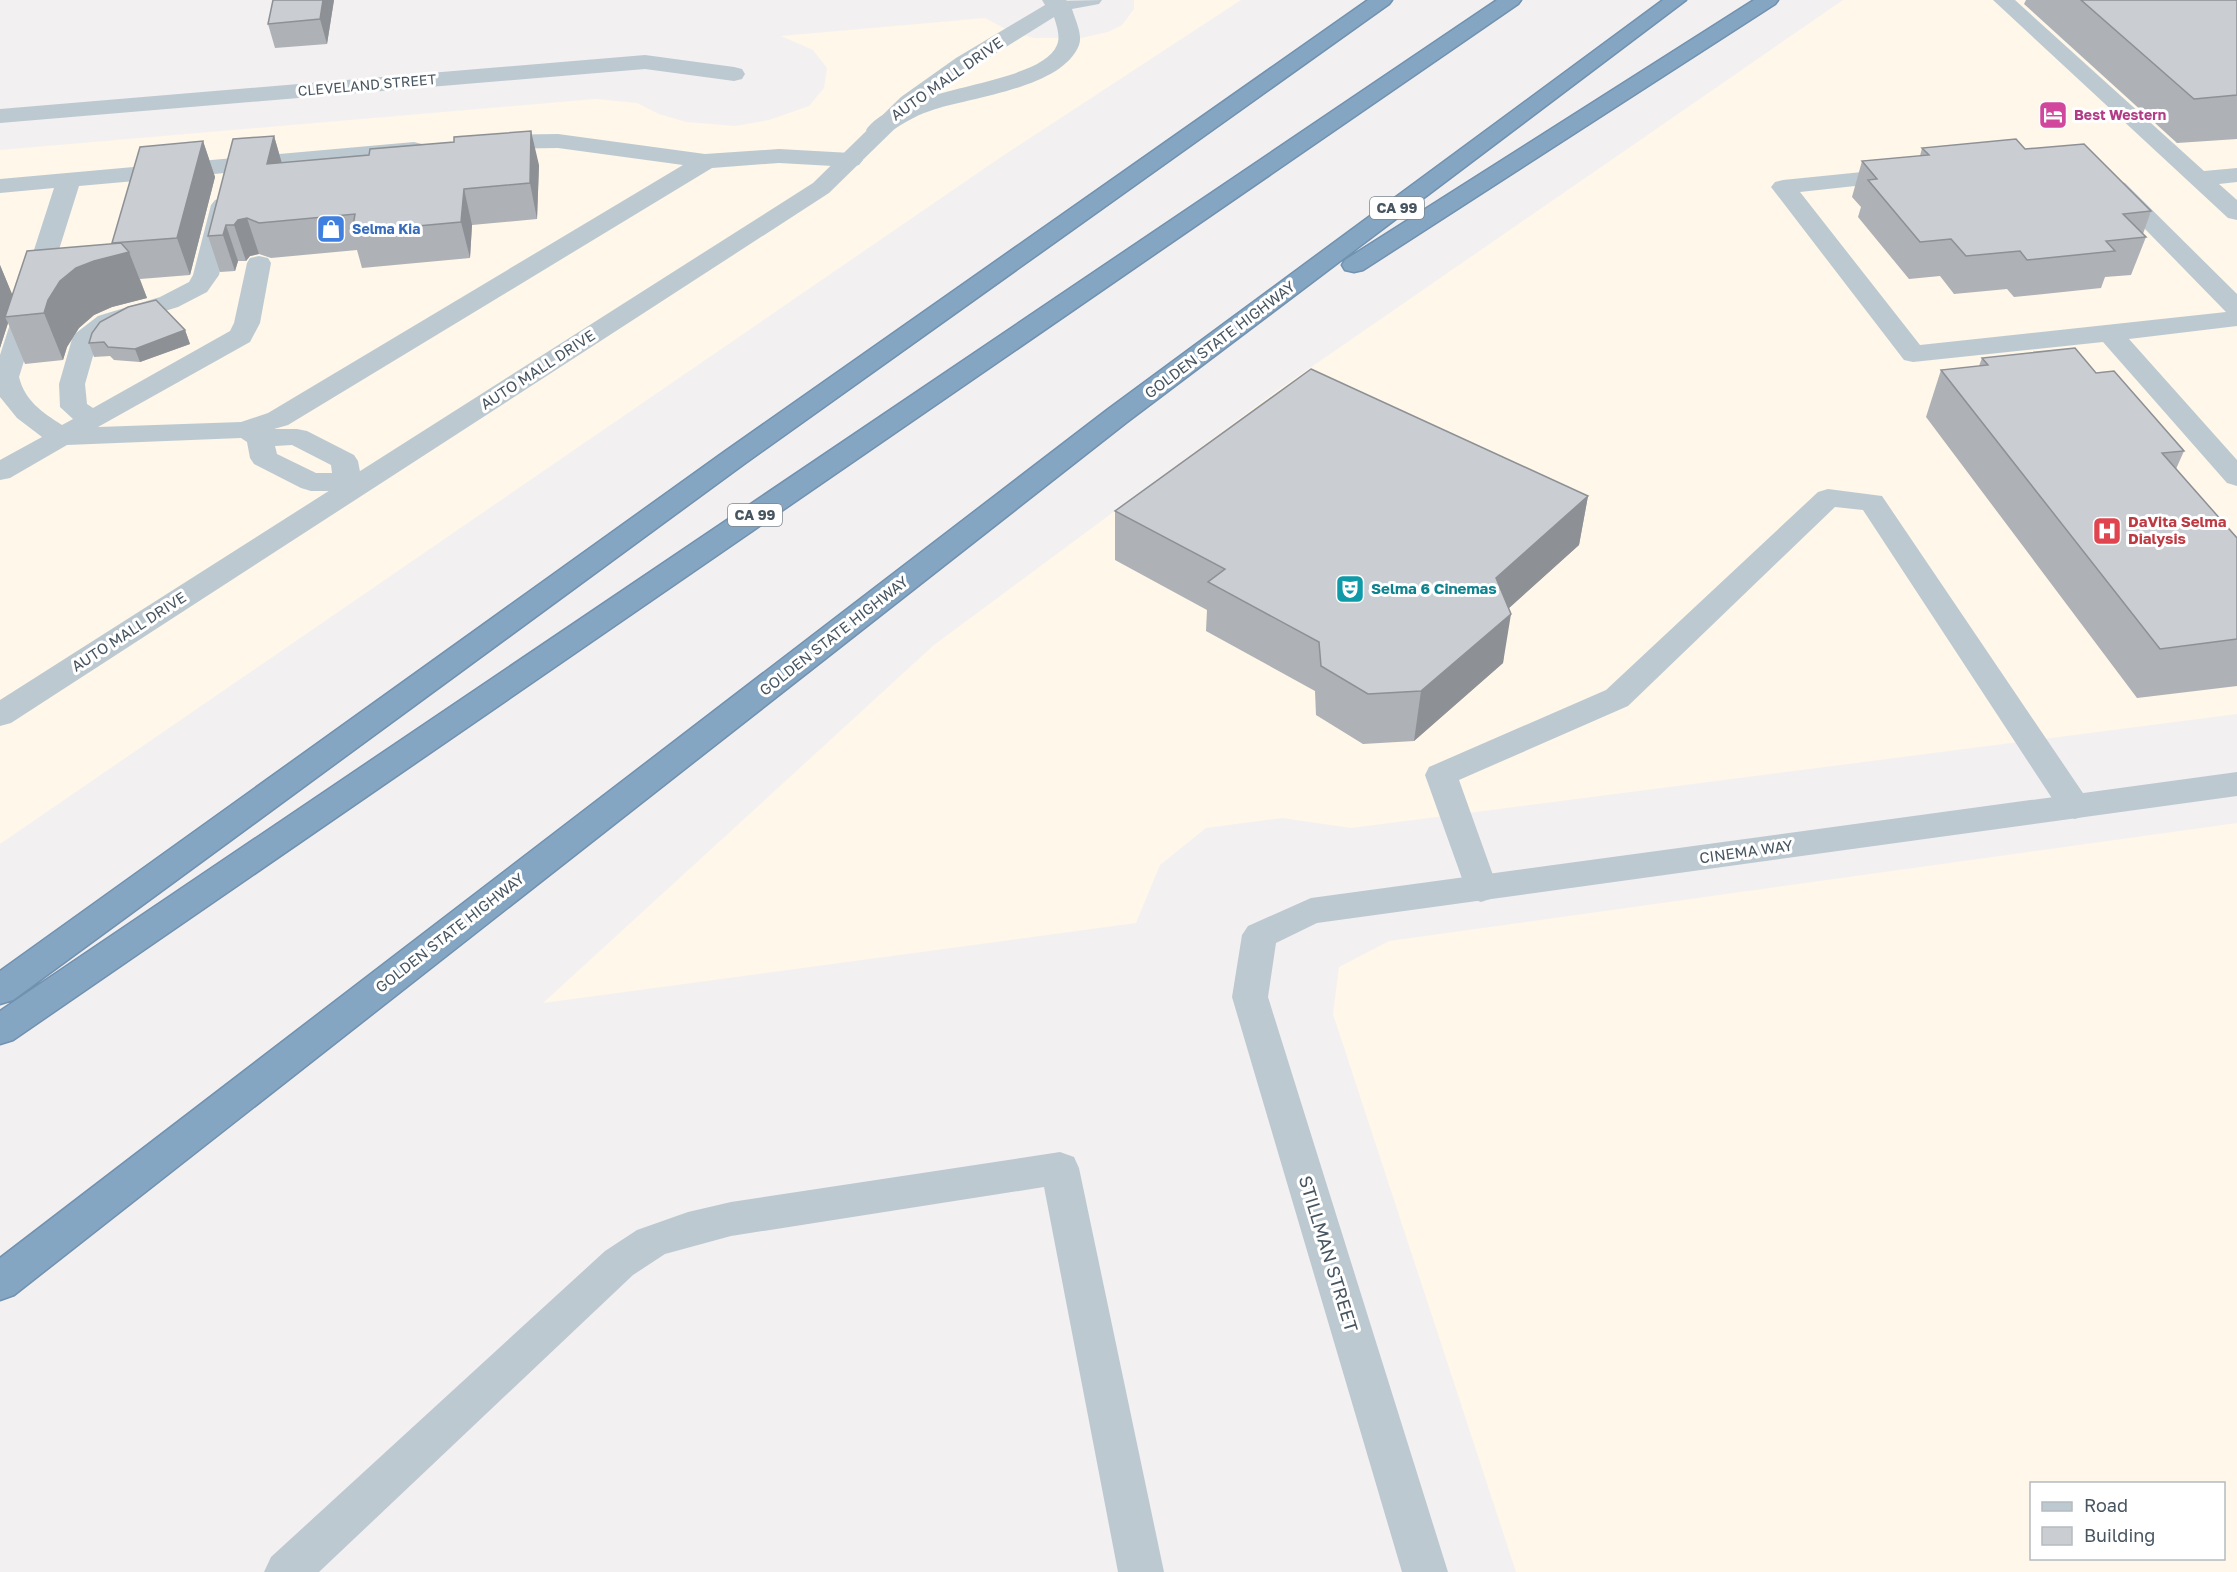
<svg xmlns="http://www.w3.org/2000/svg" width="2237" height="1572" font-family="'Golos Text',sans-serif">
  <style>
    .commercial { fill: #fef7ea; fill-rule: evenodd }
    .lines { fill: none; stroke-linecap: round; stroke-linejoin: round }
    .highway-casing { stroke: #7091af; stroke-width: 3 }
    .lane { fill: #bdc9d1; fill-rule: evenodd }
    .street { fill: #bdc9d1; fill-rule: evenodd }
    .highway { fill: #85a6c3; fill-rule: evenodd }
    .wall { fill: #aeb1b5 }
    .shaded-wall { fill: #8d9094 }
    .building { fill: #caced3; stroke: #8d9094; stroke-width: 1.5 }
    .labels { text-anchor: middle; stroke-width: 6; stroke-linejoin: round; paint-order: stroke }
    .far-street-label { font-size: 14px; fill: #475560; stroke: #fff }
    .far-hotel-label { font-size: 14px; font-weight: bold; fill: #b23c85; stroke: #fff; text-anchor: start }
    .shield { fill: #fff; stroke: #7e8890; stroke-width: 1.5 }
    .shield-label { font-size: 14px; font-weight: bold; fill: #475560 }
    .far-shop-label { font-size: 14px; font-weight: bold; fill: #366cbe; stroke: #fff; text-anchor: start }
    .street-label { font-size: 15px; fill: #475560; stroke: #fff }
    .health-label { font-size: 15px; font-weight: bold; fill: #be3a42; stroke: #fff; text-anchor: start }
    .culture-label { font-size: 15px; font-weight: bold; fill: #0d838f; stroke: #fff; text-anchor: start }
    .near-street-label { font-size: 18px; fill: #475560; stroke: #fff }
  </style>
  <rect width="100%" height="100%" fill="#f3f0f1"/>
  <path class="commercial" d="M1134,0H1241L1001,157L0,844V150L595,99L637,103L659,114L686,122L735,126L769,120L809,106L824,88L827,68L813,50L781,36L985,18L1011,32L1034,38H1081L1108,32L1122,25L1134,9Z
    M1843,0H2237V714L1351,828L1282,818L1206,828L1160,865L1136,923L543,1003L934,645L1278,390Z
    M2237,823V1572H1516L1333,1014L1339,967L1389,941ZM2032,1484H2224V1558H2032Z"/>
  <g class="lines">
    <g class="highway-casing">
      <path id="highway" d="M1368,0H1392L1389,4L744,464L13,1000L0,1004V971L724,452Z
        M1497,0H1521L1518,4L13,1040L0,1044V1011Z
        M1663,0H1686L1127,422L14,1295L0,1300V1258L1107,410Z
        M1754,0H1778L1775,4L1363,270L1354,272L1345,270L1342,265L1345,260Z"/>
    </g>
    <path class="lane" d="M1102,0L1099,4L1072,9C1075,19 1083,35 1079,45C1062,89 969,97 930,111C914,116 899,126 885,135L877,137L869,135L866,130C896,86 1040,87 1057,45C1062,34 1053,16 1050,5L1053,1Z
      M1993,0H2015L2204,171L2237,168V182L2219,184L2237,200V220L2228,218Z
      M558,134L705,154L779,149L851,153L859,155L863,160L859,165L851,167L779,163L712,168L288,425L274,429H297L307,431L354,455L358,461L361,477L367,480L371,486L367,492L357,495L344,491H311L301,488L254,464L250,458L247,442L241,438L67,445L10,478L0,480V460L42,437L17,418L0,397V355L54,188L0,193V179L414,142L422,144L426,149L422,154L414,156L79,186L19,377C25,401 42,412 62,425L73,419L60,407L59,384L72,339L76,333L98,316L160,297L189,282L193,275L211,205L215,200L223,198L231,200L235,205L219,275L207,292L178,307L116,326L97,342L85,384L87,404L93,408L230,331L234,323L247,263L250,258L259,256L268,258L271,263L260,323L250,342L98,427L241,422L268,413L683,165L558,148L489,149L481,147L477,142L481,137L489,135ZM292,445L331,465L332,473H316L277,454L275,446Z
      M1902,168L1910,170L1914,175L1910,180L1800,192L1920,345L2226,312L2105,188L2109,183L2117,181L2125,183L2237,294V326L2129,339L2237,460V486L2227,483L2103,342L1913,362L1904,360L1771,187L1775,182L1783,180Z
      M1828,489L1882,496L2087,799L2092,807L2087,815L2075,819L2063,815L1863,510L1835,507L1628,706L1459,780L1498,889L1493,898L1481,902L1469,898L1425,775L1429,767L1606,690L1818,492Z"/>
    <path class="street" d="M1042,0H1066L1070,5L1067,9L972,68L917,107L829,193L11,723L0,726V700L813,183L901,97L956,58L1045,5Z
      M645,55L734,67L742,69L745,74L742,79L734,81L645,69L0,123V109Z
      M2237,772V796L1317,923L1276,943L1268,997L1448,1572H1402L1232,997L1242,935L1248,926L1311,898Z
      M1060,1152L1074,1157L1079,1168L1164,1572H1118L1044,1187L731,1236L665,1254L633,1275L319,1572H264L271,1557L605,1251L637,1230L688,1212L731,1202Z"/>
    <use href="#highway" class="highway"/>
  </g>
  <path class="wall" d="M334,0L327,44L275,48L268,24Z
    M2026,0H2237V139L2177,143L2024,4Z
    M274,136L282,163L539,165L537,219L472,225L470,258L362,268L357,250L271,258L259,254L250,256L246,261H238L235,271L220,272L208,236Z
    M203,141L215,177L190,275L140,279L147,298L112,307L94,315L79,328L67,347L63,360L25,364L8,323L0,348V265L12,295L112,243Z
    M1922,148L2025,149L2151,211L2143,234L2146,237L2131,275L2105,277L2101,288L2014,297L2007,289L1954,294L1940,276L1909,279L1858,217L1861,207L1852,197L1862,161L1920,156Z
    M185,330L190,344L140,362L114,360L110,356L94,357L89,343Z
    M1982,358L2096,373L2184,451L2176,469L2237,538V686L2137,698L1926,417L1941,370L1979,366Z
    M1588,496L1579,545L1509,608L1503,663L1414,741L1363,744L1316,715L1315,691L1206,631L1207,610L1115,560V511Z"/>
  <path class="shaded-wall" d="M323,0H334L327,44L320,19Z
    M531,131L539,165L537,219L530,183Z
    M274,136L284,171L267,164Z
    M203,141L215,177L190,275L177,238Z
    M464,189L472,225L470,258L461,222Z
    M247,218L259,254L250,256L246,261L234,225L238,220Z
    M226,225L238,261L235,271L223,235Z
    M129,252L147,298L112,307L94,315L79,328L67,347L63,360L44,313L48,300L60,281L76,268L94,261Z
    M0,265L15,301L5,317L8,323L0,348Z
    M185,330L190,344L140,362L135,349Z
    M1588,496L1579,545L1488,627L1496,578Z
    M1511,614L1503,663L1414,741L1421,691Z"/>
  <path class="building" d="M273,0H323L320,19L268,24Z
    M2081,0H2237V95L2194,99Z
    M531,131L530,183L464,189L461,222L352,232L355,214L259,223L247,218L238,220L234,225H226L223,235L208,236L233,139L274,136L267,164L369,155L370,149L454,142V137Z
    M2016,139L2025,149L2084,144L2151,211L2123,214L2146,237L2106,241L2115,251L2027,260L2020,251L1966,256L1951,239L1920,242L1868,180L1877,179L1862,161L1929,155L1922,148Z
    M203,141L177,238L112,243L140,147Z
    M121,243L129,252L94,261L76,268L60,281L48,300L44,313L5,317L27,251Z
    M156,300L185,330L135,349L108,347L104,342L89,343L92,333L100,322L128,307Z
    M2075,348L2096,373L2114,371L2184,451L2162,453L2237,538V639L2160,649L1941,370L1988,365L1982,358Z
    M1311,369L1588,496L1496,578L1511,614L1421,691L1368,694L1321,666L1319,642L1208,582L1225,569L1115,511Z"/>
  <defs>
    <g id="hotel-square" transform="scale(1.5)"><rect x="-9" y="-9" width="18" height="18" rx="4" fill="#d1479c" stroke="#fff"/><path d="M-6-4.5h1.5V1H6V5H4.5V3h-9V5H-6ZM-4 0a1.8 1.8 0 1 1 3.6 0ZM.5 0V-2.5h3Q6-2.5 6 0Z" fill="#fff"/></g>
    <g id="shop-square" transform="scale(1.5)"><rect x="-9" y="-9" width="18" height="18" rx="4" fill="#3f7fe0" stroke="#fff"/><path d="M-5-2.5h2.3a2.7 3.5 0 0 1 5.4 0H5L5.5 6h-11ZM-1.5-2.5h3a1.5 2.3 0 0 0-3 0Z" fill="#fff"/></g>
    <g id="hospital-square" transform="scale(1.5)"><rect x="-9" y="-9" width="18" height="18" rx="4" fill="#e0444e" stroke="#fff"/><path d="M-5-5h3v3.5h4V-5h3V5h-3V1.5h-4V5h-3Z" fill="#fff"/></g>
    <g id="theatre-square" transform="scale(1.5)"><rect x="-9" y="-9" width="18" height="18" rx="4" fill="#0f9aa8" stroke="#fff"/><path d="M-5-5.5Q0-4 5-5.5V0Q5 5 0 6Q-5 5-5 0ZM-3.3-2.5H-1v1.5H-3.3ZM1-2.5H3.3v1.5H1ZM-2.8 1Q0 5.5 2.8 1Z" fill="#fff"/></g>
  </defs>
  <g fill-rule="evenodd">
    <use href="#hotel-square" x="2053" y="115"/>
    <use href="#shop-square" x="331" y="229"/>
    <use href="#hospital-square" x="2107" y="531"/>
    <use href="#theatre-square" x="1350" y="589"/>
  </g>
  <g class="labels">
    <g class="far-street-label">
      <text transform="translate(367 85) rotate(-5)" y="5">CLEVELAND STREET</text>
    </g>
    <g class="far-hotel-label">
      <text x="2074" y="120">Best Western</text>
    </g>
    <g class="shield">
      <rect x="1370" y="197" width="54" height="22" rx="4.5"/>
      <rect x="728" y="504" width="54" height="22" rx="4.5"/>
    </g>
    <g class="shield-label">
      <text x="1397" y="213">CA 99</text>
      <text x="755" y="520">CA 99</text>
    </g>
    <g class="far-shop-label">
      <text x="352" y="234">Selma Kia</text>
    </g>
    <g class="street-label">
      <text transform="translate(947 79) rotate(-35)" y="5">AUTO MALL DRIVE</text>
      <text transform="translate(1220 340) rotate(-37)" y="5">GOLDEN STATE HIGHWAY</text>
      <text transform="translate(538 370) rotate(-33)" y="5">AUTO MALL DRIVE</text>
      <text transform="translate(129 632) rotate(-33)" y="5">AUTO MALL DRIVE</text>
      <text transform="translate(834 636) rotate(-38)" y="5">GOLDEN STATE HIGHWAY</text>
      <text transform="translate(1746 852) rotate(-8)" y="5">CINEMA WAY</text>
      <text transform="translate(450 933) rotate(-38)" y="5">GOLDEN STATE HIGHWAY</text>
    </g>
    <g class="health-label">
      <text x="2128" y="527">DaVita Selma<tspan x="2128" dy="17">Dialysis</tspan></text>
    </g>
    <g class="culture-label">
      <text x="1371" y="594">Selma 6 Cinemas</text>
    </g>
    <g class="near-street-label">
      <text transform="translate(1328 1254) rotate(73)" y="6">STILLMAN STREET</text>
    </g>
  </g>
  <rect x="2030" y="1482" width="195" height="78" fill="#ffffff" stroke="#b5bbbf" stroke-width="1.5"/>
  <rect x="2042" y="1502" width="30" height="9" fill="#bdc9d1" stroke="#b5bbbf" stroke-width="1.5"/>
  <text x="2084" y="1512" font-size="18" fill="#475560">Road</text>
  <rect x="2042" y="1527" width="30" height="18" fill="#caced3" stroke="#b5bbbf" stroke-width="1.5"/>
  <text x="2084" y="1542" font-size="18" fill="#475560">Building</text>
</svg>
